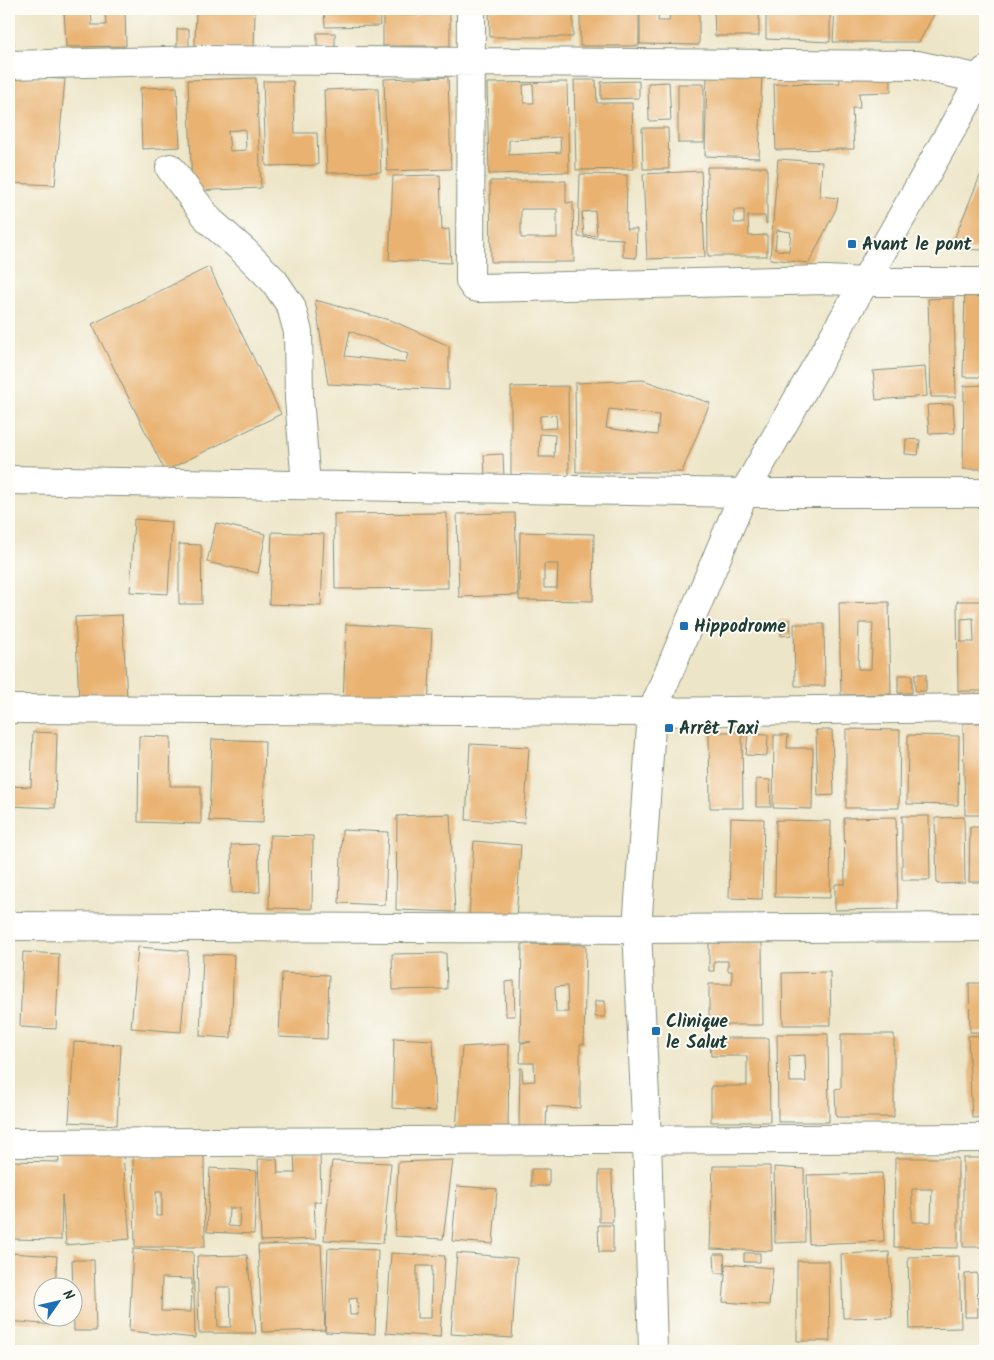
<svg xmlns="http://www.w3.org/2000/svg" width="994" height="1360" font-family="Kalam,sans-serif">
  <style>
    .building { fill: #e9b271; fill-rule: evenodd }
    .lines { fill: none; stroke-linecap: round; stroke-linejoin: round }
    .minor-casing { stroke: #86917e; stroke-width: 30 }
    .minor { stroke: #fff; stroke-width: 28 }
    .poi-dot { fill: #1f6fb2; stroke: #fdfcf7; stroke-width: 2 }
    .labels { text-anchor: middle; stroke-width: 4; stroke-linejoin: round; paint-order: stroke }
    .poi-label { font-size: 18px; font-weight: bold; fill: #1f3d34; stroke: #fdfcf7; text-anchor: start }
  </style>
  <rect width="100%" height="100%" fill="#fdfcf7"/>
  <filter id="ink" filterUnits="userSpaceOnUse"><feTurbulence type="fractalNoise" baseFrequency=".02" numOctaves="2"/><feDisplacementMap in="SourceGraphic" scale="10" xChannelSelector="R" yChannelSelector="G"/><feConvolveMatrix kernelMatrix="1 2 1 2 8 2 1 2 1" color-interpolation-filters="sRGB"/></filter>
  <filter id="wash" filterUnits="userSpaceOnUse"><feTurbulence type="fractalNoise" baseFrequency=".0096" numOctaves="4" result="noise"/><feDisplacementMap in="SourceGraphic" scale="20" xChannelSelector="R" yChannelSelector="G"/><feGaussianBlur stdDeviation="1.12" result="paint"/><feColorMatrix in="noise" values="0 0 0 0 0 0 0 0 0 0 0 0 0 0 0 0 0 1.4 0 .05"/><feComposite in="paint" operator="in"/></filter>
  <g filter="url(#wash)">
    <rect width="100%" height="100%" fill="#ede5c7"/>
    <g id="blocks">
      <path class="building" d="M64,9H91L92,25H106L105,9H125L126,46L66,47Z
        M196,9L255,11L254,49L195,46Z
        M324,9H379L380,26L325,27Z
        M418,9H450V46H383V15H418Z
        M489,9H573V37H490Z
        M580,9H639V46H580Z
        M640,9H659L658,21H669L670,9H699V45L640,44Z
        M714,9H759V36H715Z
        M766,9H830V42L766,39Z
        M835,9H937L919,42H833Z
        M177,29H189V47H177Z
        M9,30H13L14,45H9Z
        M317,33H335V48L317,47Z
        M891,71V92L859,93L860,108H852L854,149L776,150L774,84L840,83L839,72Z
        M707,72L762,74L759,158L705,156Z
        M9,77L65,79L55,185L9,183Z
        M448,77L451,169L387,171L384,79Z
        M256,78L261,188L192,191L188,80ZM245,129L246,150L230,151L228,131Z
        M574,80H596L597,103H632L634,169L576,170Z
        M263,81H293L295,133H317L318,165L266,166Z
        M639,81V98L601,99V82Z
        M567,82L569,172L489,174L487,83ZM533,84L534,103H524L523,85ZM560,137L561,152L509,155V140Z
        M669,82L671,120L649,121L648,83Z
        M678,84H704V143H678Z
        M177,87L180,147L142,149L140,88Z
        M378,88L381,172L327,173L324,90Z
        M642,128H668L669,169H643Z
        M778,159L822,162L820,196L838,198L836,209L809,263L770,259ZM777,230L791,232L789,251L775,250Z
        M985,164V250L950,249Z
        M707,167H767V224H766L765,216H748L749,236L767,235V256H708ZM734,210H744V223H734Z
        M701,171L705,257L647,259L643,174Z
        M580,174L627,175L626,229H637L636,258L623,257V239L578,237ZM595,211L597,235L584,236L582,212Z
        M440,175L442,230L449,229L451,263L389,260L393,176Z
        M490,181H566V203L573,202L574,262H491ZM521,209H557V238H521Z
        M209,267L281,414L165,471L92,324Z
        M985,286V377H963L965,288Z
        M954,298L956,397H931L928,299Z
        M315,300L393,321L449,346V390L328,384ZM350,331L408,354L405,363L345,356Z
        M925,367L927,396L876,400L873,371Z
        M643,380L710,403L682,472H576L575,383ZM609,409L659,415L657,435L606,428Z
        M985,385V469H963L964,386Z
        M568,386L569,476H511V387ZM556,415L557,428L540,429V416ZM540,434L555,435L554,457H539Z
        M953,404L955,433L929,434L927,405Z
        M906,439L920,440L918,455L905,454Z
        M503,454L504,479L485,480L484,455Z
        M447,513L448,588L335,589L334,514Z
        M515,513L518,595L459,597L457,514Z
        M134,519L172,522L168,594L130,592Z
        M216,523L266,534L258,573L207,562Z
        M272,532L324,534L321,606L269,604Z
        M520,532L594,534L593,601L519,600ZM544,564H558L557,588H544Z
        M179,544L201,545L202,604H179Z
        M957,601H985V691H958ZM973,618L974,642H961V619Z
        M889,602L891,694L841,695L839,603ZM859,623H873L871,669H858Z
        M122,615L127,697L79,700L75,617Z
        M780,620H790L791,635L781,636Z
        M346,624L432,629L428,708L343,704Z
        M794,624H824L825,686H795Z
        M915,674H926V691H915Z
        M898,675H912V693H898Z
        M963,723H985V815H965Z
        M846,729L900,730L899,808H846Z
        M816,730H832L834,795L818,796Z
        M33,732L57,733L55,808L9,806V786L31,787Z
        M709,732H742L743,808H710Z
        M748,734L768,735L767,756L746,755Z
        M774,735H788L787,748H813L812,809L773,808Z
        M908,735L959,736L958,805L907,804Z
        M139,736L171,737L170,786H201V824L138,822Z
        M212,739L265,741L263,823L209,821Z
        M470,744L529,747L524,823L466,820Z
        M756,779L770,780L771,807H756Z
        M450,814L455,912L396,910L397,816Z
        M902,816H929L930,880H902Z
        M896,817L898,909L835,910V884H845L844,818Z
        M964,817L965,883L937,884L935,818Z
        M731,818L764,819L762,899L729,898Z
        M776,820L831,821L830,898L775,897Z
        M970,827H985V882H969Z
        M342,830L388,832L385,905L339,903Z
        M270,835L313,836L312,909L269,908Z
        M474,841L521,845L516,919L469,916Z
        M258,844L260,892L232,893L231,845Z
        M709,943H762L763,1025H709V984H732V971H728V961H714V971H709Z
        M522,944L586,945L584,1044H580V1108L547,1106L546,1127L519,1126L520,1068H522L523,1082L535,1081L534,1063H520L521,1043L531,1042H520ZM567,986L568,1012H556L555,987Z
        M138,947L188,951L181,1032L131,1028Z
        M23,952L59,954L56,1029L20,1027Z
        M446,953L447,989L393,990L392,954Z
        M203,954L234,955L231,1038L200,1036Z
        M830,972L831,1025H783L782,973Z
        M282,973L329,975L327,1039L279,1037Z
        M514,981L515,1016H506L505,982Z
        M969,983H985V1032H970Z
        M595,1001H605V1017H595Z
        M777,1034H828L829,1122H778ZM805,1055L806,1082H790L789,1056Z
        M841,1034H894V1117H836L835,1089L841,1088Z
        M985,1035V1117L972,1118L968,1036Z
        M394,1038L433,1040L436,1111L392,1108Z
        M710,1038H769L770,1122H711V1086H747V1056H711Z
        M74,1042L121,1045L117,1125L69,1122Z
        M509,1044L508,1133L456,1129L462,1047Z
        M122,1143L130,1239L66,1245L62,1195L61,1240L9,1239V1161L59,1162L58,1148Z
        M294,1154H320L321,1202H314L316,1239L261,1241L258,1159H277L278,1173H295Z
        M204,1155L205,1247H135L133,1156ZM156,1192H162V1216H156Z
        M895,1158H958V1248L894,1247ZM912,1189H932L931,1222H912Z
        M963,1158H985V1247H963Z
        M453,1160L443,1239L395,1236L398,1162Z
        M332,1161L391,1163L383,1243L324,1240Z
        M713,1166H770L772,1251L710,1249Z
        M774,1167L804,1169L805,1242L775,1243Z
        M210,1168L257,1171L254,1234L207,1232ZM229,1208H240L239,1227L228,1226Z
        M531,1169H549V1186H531Z
        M599,1171H612L613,1222H599Z
        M882,1173L884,1241L809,1244L807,1175Z
        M457,1186L497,1189L493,1244L452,1241Z
        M598,1225H613V1252H599Z
        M321,1244L325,1330L262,1332L258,1245Z
        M328,1248L378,1250L375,1334L325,1332ZM357,1298L358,1315H350L349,1299Z
        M133,1249L193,1252L195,1338L129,1331ZM162,1278L192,1279L191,1312L161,1311Z
        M889,1252L892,1317L843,1318L841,1254Z
        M9,1253L57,1256L55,1288H42V1318H53V1325L9,1321Z
        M391,1253L445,1256L440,1337L386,1333ZM417,1266H432L431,1318H417Z
        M457,1253L517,1258L512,1338L451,1334Z
        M744,1253H760V1262H744Z
        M714,1254H724L725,1273H715Z
        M247,1255L256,1333H199L197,1256ZM216,1287H230L231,1327H218Z
        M959,1256L961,1328L910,1329L908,1257Z
        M72,1260H94L96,1331H74Z
        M797,1261H829L830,1341H797Z
        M726,1264L773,1268L769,1305L723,1302Z
        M977,1273L978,1317H965V1274Z"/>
    </g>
  </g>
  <g filter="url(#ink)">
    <use href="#blocks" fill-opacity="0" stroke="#86917e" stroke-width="1"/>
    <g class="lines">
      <g class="minor-casing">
        <path id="minor" d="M471,9L470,281L474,287L478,288L827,280L864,282H985
          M9,65L202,60L917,65L980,79H985
          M170,168L209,220L244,251L274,281L291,306L298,332L299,398L306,485
          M9,480L744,493H985
          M9,709L652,712L985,708
          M9,926L637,929L985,927
          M9,1143L985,1138
          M653,1351L647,1140L637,929L652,712L744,493L985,71"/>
      </g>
      <use href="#minor" class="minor"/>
    </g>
  </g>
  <g class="poi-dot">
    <rect x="847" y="239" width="10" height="10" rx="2.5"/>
    <rect x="679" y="621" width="10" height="10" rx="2.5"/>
    <rect x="664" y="723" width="10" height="10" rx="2.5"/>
    <rect x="651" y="1026" width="10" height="10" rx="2.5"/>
  </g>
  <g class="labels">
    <g class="poi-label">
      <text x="862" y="250">Avant le pont</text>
      <text x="694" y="632">Hippodrome</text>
      <text x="679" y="734">Arrêt Taxi</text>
      <text x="666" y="1027">Clinique<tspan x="666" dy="21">le Salut</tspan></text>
    </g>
  </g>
  <rect width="994" height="1360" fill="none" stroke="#fdfcf7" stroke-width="30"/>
  <g transform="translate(58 1302) rotate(56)"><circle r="24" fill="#fdfcf7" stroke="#a4b0a9"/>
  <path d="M0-4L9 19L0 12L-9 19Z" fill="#1f6fb2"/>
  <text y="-8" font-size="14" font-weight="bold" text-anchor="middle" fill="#1f3d34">N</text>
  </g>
</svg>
